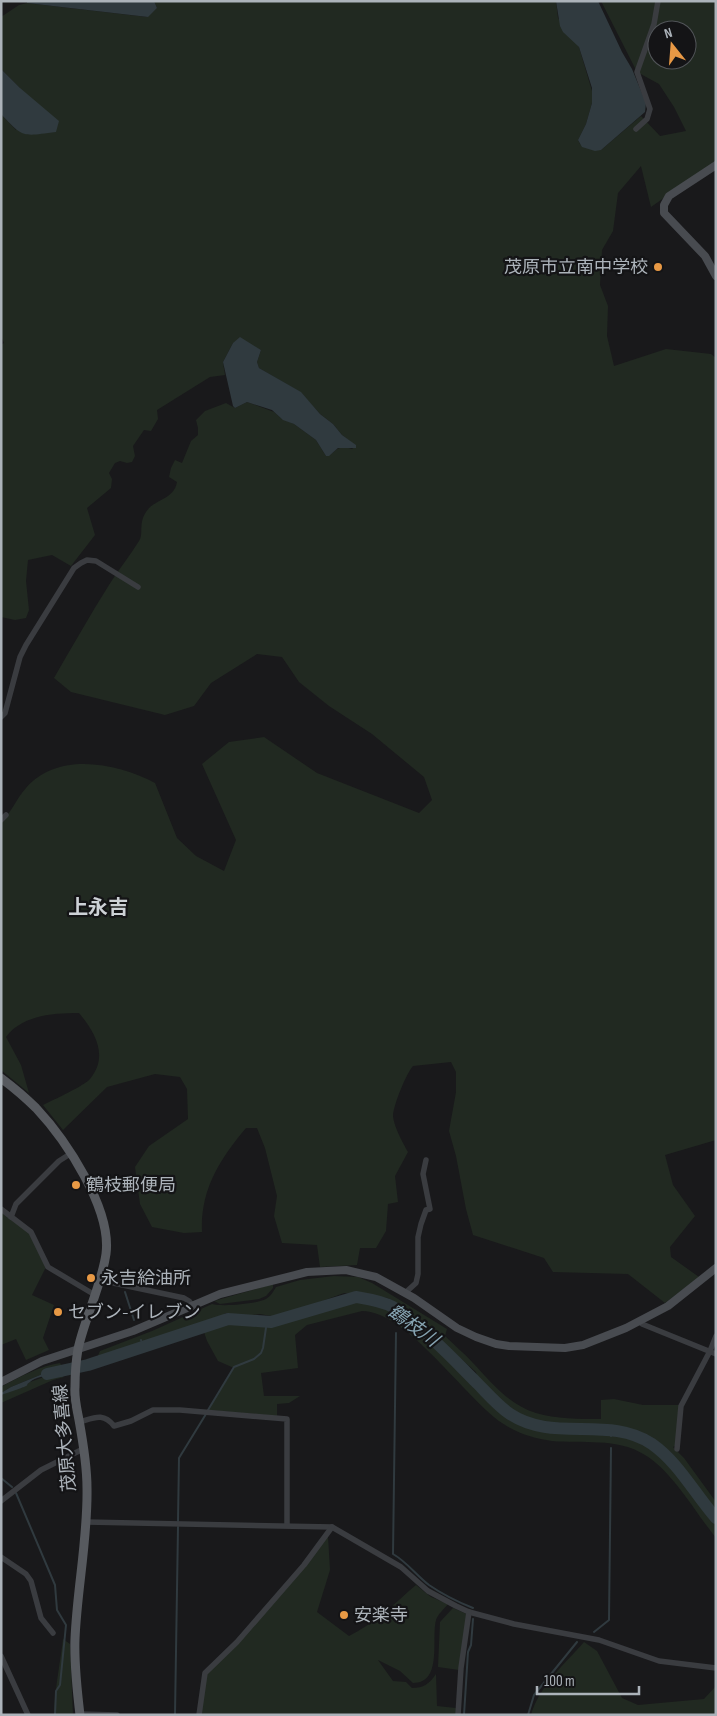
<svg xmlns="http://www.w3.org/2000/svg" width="717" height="1716" font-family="'Sofia Sans Condensed','Noto Sans JP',sans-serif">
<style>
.green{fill:#212921;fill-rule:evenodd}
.water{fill:#303a3f}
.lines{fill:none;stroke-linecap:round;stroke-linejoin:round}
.stream{stroke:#303a3f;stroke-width:2}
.river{stroke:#303a3f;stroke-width:12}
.street{stroke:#3a3c40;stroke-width:5.5}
.secondary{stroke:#484b50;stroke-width:8}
.primary{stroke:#575a5f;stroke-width:9}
.poi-dot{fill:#e89945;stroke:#141416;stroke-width:2}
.labels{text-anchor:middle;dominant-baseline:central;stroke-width:4.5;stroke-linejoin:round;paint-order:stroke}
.poi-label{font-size:18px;fill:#acb3ba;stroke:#141416;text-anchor:start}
.street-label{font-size:18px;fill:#acb3ba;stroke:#141416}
.water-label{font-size:19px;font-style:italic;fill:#86a4b2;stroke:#141416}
.quarter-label{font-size:20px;font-weight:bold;fill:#cdd1d6;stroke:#141416}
</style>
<rect width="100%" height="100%" fill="#19191b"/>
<g class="green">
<path d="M154,1H556L558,18L579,47L592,91V103L586,124L578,140L580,144L601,150L641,116L660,136L686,131L674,107L659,84L637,72L601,1H716V161L651,207L641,166L618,193L613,231L602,250L600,285L608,306L607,336L614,366L666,349L711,354L716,358V1140L665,1155L673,1185L695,1216L670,1247L671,1257L699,1277L665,1303L628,1274L553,1272L544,1258L473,1235L466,1209L456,1156L449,1131L456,1092V1072L451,1062L413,1066C406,1074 394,1104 393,1115C393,1125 403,1143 408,1152L395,1176L398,1202L388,1204L386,1231L376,1248H360L357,1265L320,1267L317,1245L282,1243L274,1216L277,1196L265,1148L257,1128H246C220,1159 200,1190 202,1232L184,1233L152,1227L140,1204L135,1167L149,1146L188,1119L187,1089L180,1077L155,1074L107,1087L63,1130L43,1105C53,1100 84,1086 90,1079C109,1056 95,1032 79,1013C54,1013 22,1015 6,1037L21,1065L29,1093L1,1070V822C12,812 16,799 26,788C58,751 117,763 155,783L177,838L196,856L224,871L236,840L202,764L229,742L264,737L317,773L419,813L432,800L424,777L372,734L329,706L299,682L282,657L257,654L211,683L194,706L165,715L71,692L54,678C72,647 90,615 109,585C118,570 130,556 139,541C144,534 138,524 146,512C154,499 174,500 177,482L169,477L171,468L175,460L182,463L191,441L198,435V428L196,420L205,411L226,403L235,408L247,402L274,412L281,418L294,424L316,440L326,456C337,453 335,444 352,449L356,446L342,435L333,424L320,414L300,392L259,368L257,362L261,350L252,346L233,343L223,362L225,375L210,377L157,410L158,419L151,431L144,430L133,446L135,456L132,462L127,463L120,461L115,463L109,473L112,479L111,488L87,508L95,535L71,566L52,555L28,560L26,581L29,610L26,618L15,620L1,617V345L4,343L1,336V114L16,130L20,88L1,69V17L19,5L27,3L147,17L157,8ZM657,30H687V60H657Z"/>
<polygon points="1,1211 29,1233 46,1267 32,1295 54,1305 43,1338 49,1350 26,1360 16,1339 1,1345"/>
<path d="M334,1276L358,1277L372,1283L447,1329L445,1336C454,1345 464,1353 473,1363C492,1383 508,1404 536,1413C556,1419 579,1419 601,1419V1400L614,1399L643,1405H679L677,1445L673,1447L684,1458L716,1502V1514C694,1487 678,1451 644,1436C630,1430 615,1427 599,1426C585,1426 571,1429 557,1427C533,1425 510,1413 493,1396C485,1388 477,1383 476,1372L412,1316L406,1309L388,1298L344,1293L314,1304L309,1308L277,1317L260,1314L243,1316L225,1313L223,1317L177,1332L176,1334L143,1345L142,1340L140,1341L141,1346L95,1362L100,1351L152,1331L212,1304C222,1307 256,1304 266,1299C271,1296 273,1292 276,1287L300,1280Z"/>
<polygon points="273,1284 273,1288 266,1296 259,1299 220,1304 214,1301"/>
<path d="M356,1299L368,1300L382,1305L396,1311L413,1324L500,1408L523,1421L552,1430L613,1432L629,1435L647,1443L668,1458L716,1519V1538C696,1513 672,1471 645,1455C617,1437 582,1444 552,1441C535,1439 516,1433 502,1423C464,1397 407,1311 362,1311L307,1325L295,1335L298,1368L261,1373L264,1396H300L289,1403L277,1404V1416L208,1410L234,1368L218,1361L207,1341L203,1329L229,1321L272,1323L286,1321L315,1310Z"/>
<path d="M60,1363L62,1366L11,1387L1,1393V1387C19,1377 40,1366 60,1363Z"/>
<polygon points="55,1373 64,1377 53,1380 1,1403 3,1394 17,1388 22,1388 30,1382"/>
<path d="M328,1536L330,1570L317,1612L349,1636C374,1624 395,1603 416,1585L431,1597L448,1604C444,1609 438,1614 436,1620C431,1639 443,1683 413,1683L400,1671L378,1660L393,1681L406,1682L412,1688C424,1688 429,1684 436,1674L437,1706L456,1708V1715H201L207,1672Z"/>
<polygon points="453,1608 467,1614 459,1670 438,1667 440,1622"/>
<path d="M63,1639L70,1644L73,1715H54V1713C55,1688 60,1664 63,1639Z"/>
<path d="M584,1642L597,1651L622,1698L638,1705L704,1699L716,1686V1715H531C539,1686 565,1664 584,1642Z"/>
</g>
<g class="water">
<polygon points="27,1 154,1 157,8 148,17 27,3"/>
<polygon points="556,1 598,1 622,52 632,69 646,103 645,112 601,150 595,151 582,147 578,140 586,124 592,103 592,88 579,47 563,32 560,26"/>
<path d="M1,69L20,88L59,121L56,132C23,136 24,139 1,114Z"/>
<polygon points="240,337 261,350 257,362 259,368 301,392 320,414 333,424 342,435 356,445 356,448 338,448 329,456 326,456 316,440 294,424 283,420 272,410 247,402 235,408 233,406 223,362 233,343"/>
<path d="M62,1366L65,1371L64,1376L61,1377L60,1375C54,1373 35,1377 30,1382C24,1386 31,1384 24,1387C17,1390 9,1392 1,1395V1393L11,1387Z"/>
</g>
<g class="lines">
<g class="stream">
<polyline points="125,1292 134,1320"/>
<path d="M396,1333L393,1554C407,1562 416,1575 429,1585C442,1594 458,1602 473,1608"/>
<polyline points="141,1340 143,1347"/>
<polyline points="208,1410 234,1367 254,1359 261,1353 263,1348 267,1321"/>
<polyline points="611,1436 611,1430"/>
<polyline points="1,1478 12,1487"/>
<polyline points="16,1493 55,1585 57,1610 66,1625 60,1685 56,1691 55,1715"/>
<polyline points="178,1521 179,1458 206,1414"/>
<polyline points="594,1632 609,1620 611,1448"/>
<polyline points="175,1714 178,1527"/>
<polyline points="464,1715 468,1652 471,1645 473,1619"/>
<polyline points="528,1715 534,1695 577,1642"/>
</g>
<path class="river" d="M47,1374L88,1365L228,1319L271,1322L356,1297C368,1299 382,1301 393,1307C399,1310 405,1316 411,1321C435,1339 455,1361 477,1383C487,1393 498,1406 510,1414C553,1443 609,1415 652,1444C679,1463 694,1493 716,1518"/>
<g class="street">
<polyline points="636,129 647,119 650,109 637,72 654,24 658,1"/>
<polyline points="1,717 5,713 20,657 26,645 74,568 81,563 87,560 96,561 138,587"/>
<polyline points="1,820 6,815"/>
<polyline points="1,1209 31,1232 48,1267 95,1295"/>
<polyline points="11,1217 16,1204 59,1161 70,1154"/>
<polyline points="99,1280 184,1298 189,1301 192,1305"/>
<polyline points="405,1293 416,1283 418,1274 418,1237 421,1224 426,1210 430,1209 423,1174 426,1160"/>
<polyline points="640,1321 642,1324 716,1354"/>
<path d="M79,1422C94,1418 103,1412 114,1426L131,1421L153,1410H180L287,1419V1525"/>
<polyline points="677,1449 681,1406 710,1351 716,1336"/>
<polyline points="1,1501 41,1470 83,1449"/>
<polyline points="86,1522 332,1527 401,1567 428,1591 456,1606 469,1612 514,1624 599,1640 659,1661 716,1668"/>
<polyline points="1,1557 26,1574 31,1581 41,1618 53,1633"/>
<polyline points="1,1656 28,1715"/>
<polyline points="80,1714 117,1715"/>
<polyline points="199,1715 205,1673 237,1642 304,1565 332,1527"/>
<polyline points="458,1715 461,1668 469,1612"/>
</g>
<g class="secondary">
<polyline points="716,165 669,196 664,205 664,213 705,256 716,276"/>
<polyline points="1,1382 42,1361 133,1331 220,1294 307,1272 346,1270 376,1277 414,1298 457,1328 476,1337 496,1344 509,1346 565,1348 583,1345 626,1328 668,1306 716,1268"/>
</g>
<path class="primary" d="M1,1078C13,1087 25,1097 36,1108C66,1140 112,1209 106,1254C101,1287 85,1317 78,1349C76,1361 75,1375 75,1387C74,1398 77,1409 79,1420C83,1442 87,1466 87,1488C88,1538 77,1589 75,1639C74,1664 77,1690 80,1715"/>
</g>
<g class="poi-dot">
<circle cx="658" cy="267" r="5"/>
<circle cx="76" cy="1185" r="5"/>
<circle cx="91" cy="1278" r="5"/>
<circle cx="58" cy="1312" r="5"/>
<circle cx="344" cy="1615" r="5"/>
</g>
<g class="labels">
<g class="poi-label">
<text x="648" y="267" text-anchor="end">茂原市立南中学校</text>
<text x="86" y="1185">鶴枝郵便局</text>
<text x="101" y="1278">永吉給油所</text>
<text x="68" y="1312">セブン-イレブン</text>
<text x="354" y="1615">安楽寺</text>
</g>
<g class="street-label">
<text transform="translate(65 1438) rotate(-95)">茂原大多喜線</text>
</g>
<g class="water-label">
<text transform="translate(413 1326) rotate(36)">鶴枝川</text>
</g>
<g class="quarter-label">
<text x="98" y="908">上永吉</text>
</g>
</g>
<rect width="717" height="1716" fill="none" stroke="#acb3ba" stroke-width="5"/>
<g transform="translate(672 45) rotate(343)"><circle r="24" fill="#141416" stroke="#515458"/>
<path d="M0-4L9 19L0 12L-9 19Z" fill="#e89945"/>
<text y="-8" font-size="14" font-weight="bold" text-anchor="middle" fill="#acb3ba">N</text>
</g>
<path d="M537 1686v8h102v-8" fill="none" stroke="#acb3ba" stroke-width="2.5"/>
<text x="544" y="1686" font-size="15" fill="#acb3ba" stroke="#141416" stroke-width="4" paint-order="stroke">100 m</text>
</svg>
